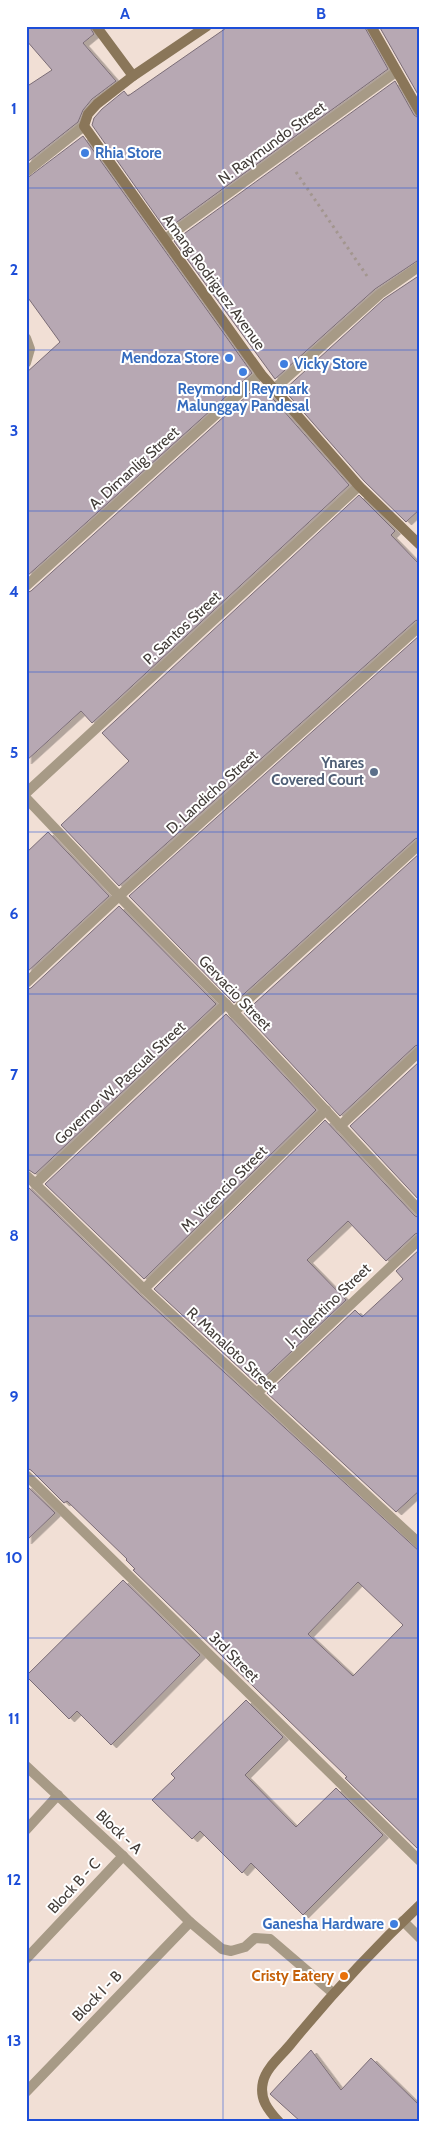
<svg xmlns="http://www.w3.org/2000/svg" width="446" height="2148" font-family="Cabin,sans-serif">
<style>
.building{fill:#b7a8b3;stroke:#7a6c76;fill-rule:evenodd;filter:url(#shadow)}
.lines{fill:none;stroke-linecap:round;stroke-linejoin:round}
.path{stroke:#a3968f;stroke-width:3;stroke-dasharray:2.5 4;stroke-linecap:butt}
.street{stroke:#a79a86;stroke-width:10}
.secondary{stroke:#8a7659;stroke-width:10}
.grid{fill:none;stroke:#1d4ed8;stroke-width:1;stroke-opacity:0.55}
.shop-dot{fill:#3f7fe0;stroke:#fff;stroke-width:2}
.service-dot{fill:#5c6f8a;stroke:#fff;stroke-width:2}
.food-dot{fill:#e8710a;stroke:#fff;stroke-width:2}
.labels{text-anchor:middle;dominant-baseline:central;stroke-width:4;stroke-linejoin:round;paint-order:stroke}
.street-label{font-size:15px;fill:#423c38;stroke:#fff}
.shop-label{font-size:15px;font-weight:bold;fill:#366cbe;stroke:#fff;text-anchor:start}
.service-label{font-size:15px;font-weight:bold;fill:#4e5e75;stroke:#fff;text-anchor:end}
.food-label{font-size:15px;font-weight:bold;fill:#c56008;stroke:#fff;text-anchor:end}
.neatline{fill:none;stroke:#1d4ed8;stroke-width:2}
.grid-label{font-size:16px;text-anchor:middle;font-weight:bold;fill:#1d4ed8}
</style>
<defs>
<filter id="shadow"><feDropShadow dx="5.5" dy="3" stdDeviation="0" flood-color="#0004"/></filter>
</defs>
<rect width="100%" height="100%" fill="#f1dfd5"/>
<g class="building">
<polygon points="26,26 89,26 94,34 83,43 116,81 92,99 83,110 78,122 26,163 26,87 52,70 26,40"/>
<polygon points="229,26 364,26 388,69 166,230 92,125 94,118 102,109 124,91 128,96"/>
<polygon points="379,26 420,26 420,98"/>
<polygon points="395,81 414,115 420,119 420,259 375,289 275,379 174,241"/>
<polygon points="83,136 252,373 26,577 26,373 60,342 26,295 26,179"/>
<polygon points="420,275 420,509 406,522 364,481 284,390 384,299"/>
<polygon points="260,384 349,485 92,723 81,711 26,761 26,593 31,591"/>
<polygon points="359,495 395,531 391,535 420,565 420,619 415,621 119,886 61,825 129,761 102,733"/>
<polygon points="420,635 420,837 415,839 234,1003 129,896"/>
<polygon points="48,832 109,896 26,973 26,853"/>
<polygon points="420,853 420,1044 415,1046 340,1116 244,1013"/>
<polygon points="119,906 216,1004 35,1174 26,1168 26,990 31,988"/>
<polygon points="226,1014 316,1110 144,1279 45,1184"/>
<polygon points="420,1061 420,1201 350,1126"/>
<polygon points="325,1120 415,1216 420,1218 420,1232 415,1234 386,1261 348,1221 307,1260 346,1300 257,1384 154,1289"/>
<path d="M26,1185L139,1294L420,1552V1851L345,1778L347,1777L133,1570L135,1569L126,1560L127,1559L67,1501L64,1503L31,1470L26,1468ZM358,1582L403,1625L353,1676L308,1634Z"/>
<polygon points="420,1249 420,1490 396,1512 267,1393 355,1310 362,1317 403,1279 396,1271"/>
<polygon points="26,1485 55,1513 26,1541"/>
<polygon points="123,1580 200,1655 111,1745 77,1711 69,1719 26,1676"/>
<polygon points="246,1700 283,1737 245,1775 296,1827 336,1788 383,1835 303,1915 251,1863 242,1873 200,1831 192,1839 152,1800 175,1778 171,1774"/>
<polygon points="311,2050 341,2090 371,2058 420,2106 420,2122 301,2122 270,2094"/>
</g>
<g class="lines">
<polyline class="path" points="296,172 367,276"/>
<g class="street">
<polyline points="26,172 84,126"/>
<polyline points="165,239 396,72"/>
<polyline points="26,338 30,349 26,363"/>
<polyline points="274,389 380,294 420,266"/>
<polyline points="26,586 261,374"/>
<polyline points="26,793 359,486"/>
<polyline points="26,798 119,896 226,1004 420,1211"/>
<polyline points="26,983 119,896 420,626"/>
<polyline points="233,1013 420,844"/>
<polyline points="340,1126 420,1051"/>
<polyline points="26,1175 144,1289 420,1544"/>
<polyline points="35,1184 226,1004"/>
<polyline points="144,1289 326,1110"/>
<polyline points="257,1393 420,1239"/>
<polyline points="26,1475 420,1861"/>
<polyline points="26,1766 123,1856 190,1922 222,1949 231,1951 245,1947 255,1938 270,1939 333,1993"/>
<polyline points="26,1830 58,1795"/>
<polyline points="403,1921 420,1938"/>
<polyline points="26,1959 123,1856"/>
<polyline points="26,2092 190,1922"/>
</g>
<g class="secondary">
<polyline points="96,26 133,76"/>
<polyline points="207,26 133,76 97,104 88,114 84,126 261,374 359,486 420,545"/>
<polyline points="371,26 420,112"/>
<path d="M279,2122C268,2110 259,2099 263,2082C266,2068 281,2056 290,2045C330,1996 373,1949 420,1905"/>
</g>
</g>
<path class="grid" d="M223,26V2122M26,188H420M26,350H420M26,511H420M26,672H420M26,832H420M26,994H420M26,1155H420M26,1316H420M26,1476H420M26,1638H420M26,1799H420M26,1960H420"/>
<g class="shop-dot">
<circle cx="85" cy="153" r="5"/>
<circle cx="229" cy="358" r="5"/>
<circle cx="284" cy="364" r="5"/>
<circle cx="243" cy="372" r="5"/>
<circle cx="394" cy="1924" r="5"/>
</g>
<circle class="service-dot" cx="374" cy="772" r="5"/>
<circle class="food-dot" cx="344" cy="1976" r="5"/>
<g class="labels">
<g class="street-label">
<text transform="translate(272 143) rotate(-36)">N. Raymundo Street</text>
<text transform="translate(214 282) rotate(54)">Amang Rodriguez Avenue</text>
<text transform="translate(134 468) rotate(-42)">A. Dimanlig Street</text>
<text transform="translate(182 628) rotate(-43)">P. Santos Street</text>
<text transform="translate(212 792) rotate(-42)">D. Landicho Street</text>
<text transform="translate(235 993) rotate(46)">Gervacio Street</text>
<text transform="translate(120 1083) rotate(-43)">Governor W. Pascual Street</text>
<text transform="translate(224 1189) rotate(-45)">M. Vicencio Street</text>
<text transform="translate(328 1305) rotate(-44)">J. Tolentino Street</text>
<text transform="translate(232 1350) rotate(43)">R. Manaloto Street</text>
<text transform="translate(234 1657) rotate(45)">3rd Street</text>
<text transform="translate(119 1832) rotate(43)">Block - A</text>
<text transform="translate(74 1886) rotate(-47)">Block B - C</text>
<text transform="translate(97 1996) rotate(-46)">Block I - B</text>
</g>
<g class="shop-label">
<text x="95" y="153">Rhia Store</text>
<text x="219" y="358" text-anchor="end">Mendoza Store</text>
<text x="294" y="364">Vicky Store</text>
<text x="243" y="389" text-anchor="middle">Reymond | Reymark<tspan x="243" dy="17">Malunggay Pandesal</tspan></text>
<text x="384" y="1924" text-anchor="end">Ganesha Hardware</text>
</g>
<g class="service-label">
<text x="364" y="763">Ynares<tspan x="364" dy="17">Covered Court</tspan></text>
</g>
<g class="food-label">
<text x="334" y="1976">Cristy Eatery</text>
</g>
</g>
<rect width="446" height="2148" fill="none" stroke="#ffffff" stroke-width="55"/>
<rect x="28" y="28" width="390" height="2092" class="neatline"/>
<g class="grid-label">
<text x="125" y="19">A</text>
<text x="321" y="19">B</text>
<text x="14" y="114">1</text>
<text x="14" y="275">2</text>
<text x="14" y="436">3</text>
<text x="14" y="597">4</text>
<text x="14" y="758">5</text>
<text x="14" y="919">6</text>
<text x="14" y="1080">7</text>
<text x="14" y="1241">8</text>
<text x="14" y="1402">9</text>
<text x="14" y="1563">10</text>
<text x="14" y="1724">11</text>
<text x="14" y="1885">12</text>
<text x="14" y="2046">13</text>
</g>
</svg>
